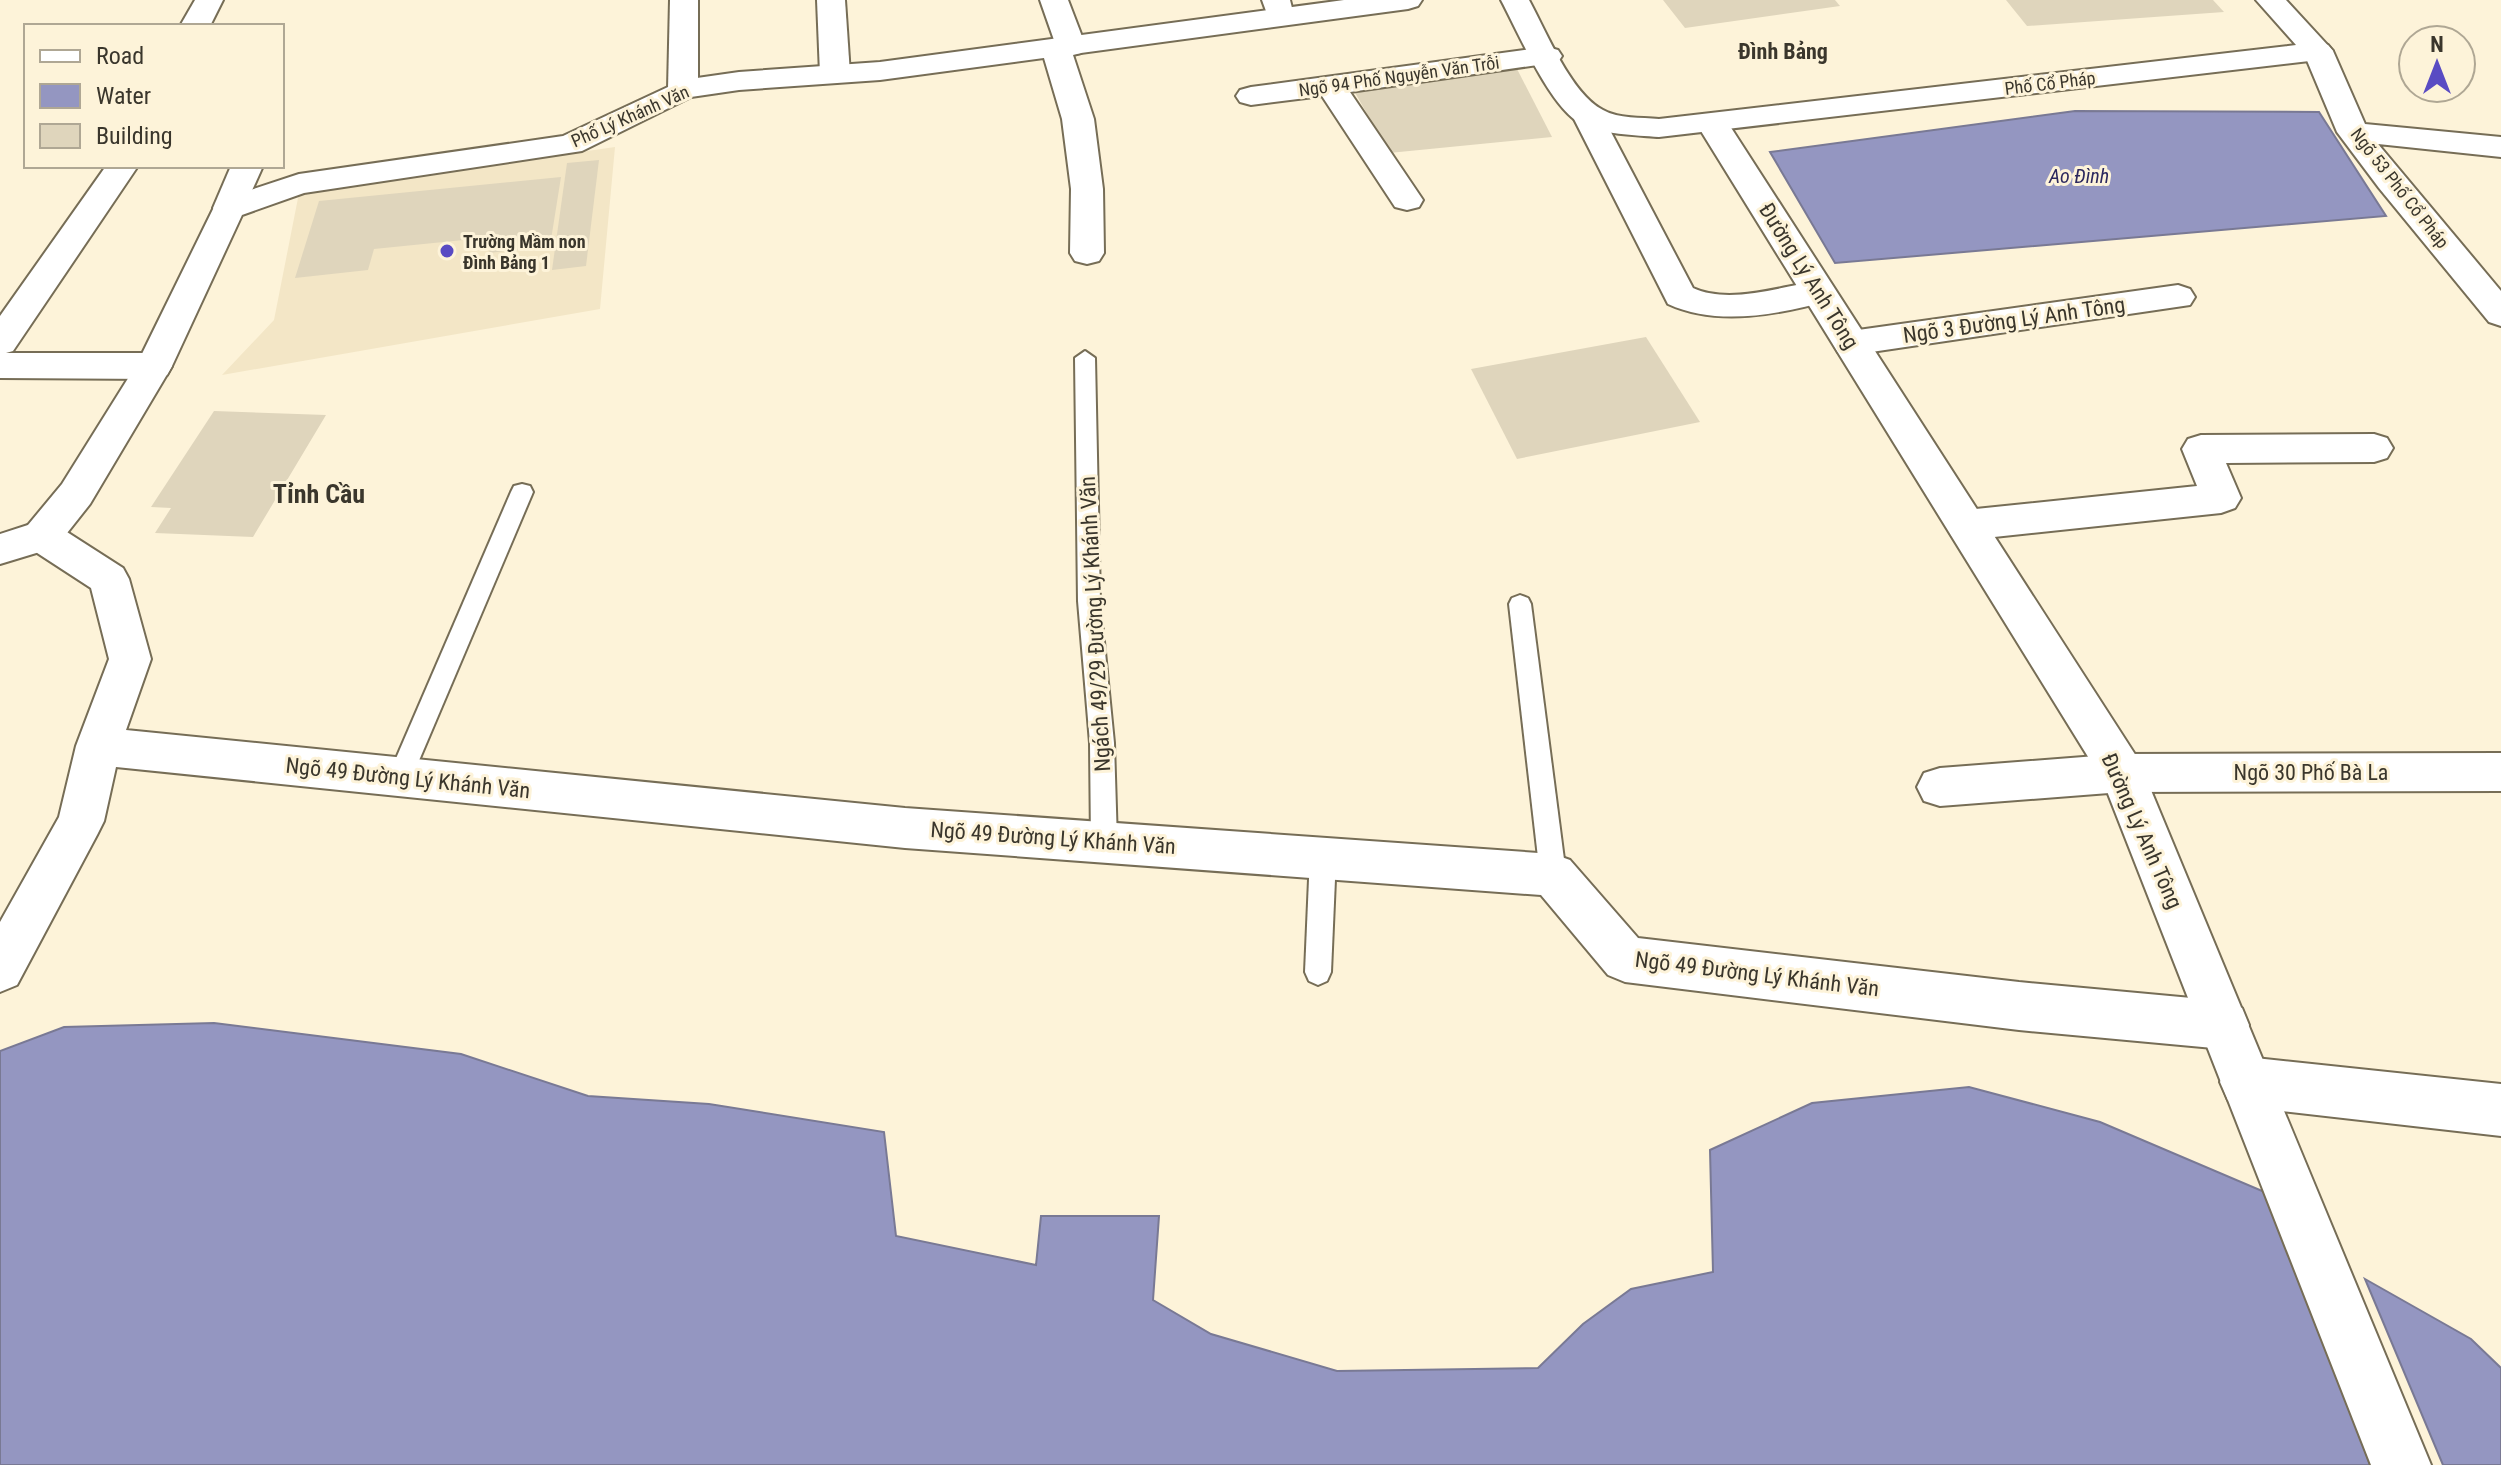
<svg xmlns="http://www.w3.org/2000/svg" width="2501" height="1465" font-family="'Roboto Condensed',sans-serif">
<style>
.built{fill:#f3e6c6}
.water{fill:#9496c1;stroke:#797994;stroke-width:2}
.building{fill:#dfd5bc}
.lines{fill:none;stroke-linecap:round;stroke-linejoin:round}
.service-casing{stroke:#766d56;stroke-width:4}
.minor-casing{stroke:#766d56;stroke-width:4}
.tertiary-casing{stroke:#766d56;stroke-width:4}
.secondary-casing{stroke:#766d56;stroke-width:4}
.service{fill:#fff;fill-rule:evenodd}
.minor{fill:#fff;fill-rule:evenodd}
.tertiary{fill:#fff;fill-rule:evenodd}
.secondary{fill:#fff;fill-rule:evenodd}
.poi-dot{fill:#594bc3;stroke:#fdf3d9;stroke-width:3}
.labels{text-anchor:middle;dominant-baseline:central;stroke-width:6;stroke-linejoin:round;paint-order:stroke}
.far-street-label{font-size:18px;fill:#3a362c;stroke:#fdf3d9}
.far-poi-label{font-size:18px;font-weight:bold;fill:#3a362c;stroke:#fdf3d9;text-anchor:start}
.far-water-label{font-size:20px;font-style:italic;fill:#2c285e;stroke:#fdf3d9}
.far-quarter-label{font-size:22px;font-weight:bold;fill:#3a362c;stroke:#fdf3d9}
.street-label{font-size:22px;fill:#3a362c;stroke:#fdf3d9}
.quarter-label{font-size:26px;font-weight:bold;fill:#3a362c;stroke:#fdf3d9}
</style>
<rect width="100%" height="100%" fill="#fdf3d9"/>
<polygon class="built" points="615,147 600,309 222,375 274,320 299,193"/>
<g class="water">
<polygon points="2075,111 2319,112 2386,216 1835,263 1770,152"/>
<polygon points="214,1023 461,1054 588,1096 709,1104 884,1132 896,1236 1036,1265 1041,1216 1159,1216 1153,1300 1211,1334 1337,1371 1538,1368 1583,1324 1631,1289 1713,1272 1710,1150 1812,1103 1969,1087 2100,1122 2274,1196 2370,1465 0,1465 0,1051 64,1027"/>
<polygon points="2365,1279 2471,1339 2501,1368 2501,1465 2443,1465"/>
</g>
<g class="building">
<polygon points="1663,0 1835,0 1840,6 1685,28"/>
<polygon points="2006,0 2213,0 2224,12 2027,26"/>
<polygon points="1516,67 1552,137 1389,153 1353,89"/>
<polygon points="599,160 586,266 552,270 567,163"/>
<polygon points="561,177 550,246 489,253 493,237 374,249 368,270 295,278 319,201"/>
<polygon points="1646,337 1700,422 1517,459 1471,369"/>
<polygon points="214,411 326,415 253,537 155,533 171,508 151,507"/>
</g>
<g class="lines">
<defs>
<g id="service">
<polygon points="1085,351 1095,358 1100,601 1114,743 1117,842 1113,850 1104,853 1095,850 1091,842 1090,743 1078,601 1075,358"/>
<polygon points="522,484 530,486 533,492 412,777 409,784 400,787 391,784 388,777 511,492 514,486"/>
<polygon points="1520,595 1528,598 1531,604 1566,875 1562,883 1553,886 1544,883 1540,875 1509,604 1512,598"/>
<polygon points="1323,845 1332,848 1336,856 1331,972 1327,981 1318,985 1309,981 1305,972 1310,856 1314,848"/>
</g>
<g id="minor">
<polygon points="195,0 223,0 210,26 180,26"/>
<polygon points="670,0 698,0 698,89 694,95 683,98 672,95 668,89"/>
<polygon points="817,0 845,0 850,74 846,80 835,83 824,80 820,74"/>
<polygon points="1040,0 1068,0 1086,47 1081,53 1073,55 1094,119 1103,189 1104,253 1099,261 1087,264 1075,261 1070,253 1071,189 1062,119 1041,48 1046,42 1054,40"/>
<polygon points="1262,0 1290,0 1294,16 1290,22 1280,25 1270,22"/>
<polygon points="2318,42 2328,45 2333,51 2365,124 2501,137 2501,157 2378,144 2501,291 2501,326 2489,322 2379,188 2337,132 2303,51 2308,45"/>
<polygon points="1547,47 1558,50 1562,56 1558,62 1350,92 1423,200 1419,207 1407,210 1395,207 1322,96 1251,105 1240,102 1236,96 1240,90 1251,87"/>
<path d="M1587,106L1598,108L1602,115L1693,288C1730,305 1782,286 1819,281L1831,284L1836,292L1831,300C1780,314 1718,327 1668,304L1572,115L1576,108Z"/>
<polygon points="106,166 138,166 13,351 6,353 154,353 167,357 172,366 167,375 154,379 0,378 0,316"/>
<polygon points="231,166 263,166 241,215 229,218 217,215 213,208"/>
<polygon points="2178,285 2190,289 2195,297 2190,305 1851,355 1838,352 1833,343 1838,334 1851,331"/>
<polygon points="2374,434 2387,438 2393,448 2387,458 2374,462 2226,463 2241,498 2235,508 2221,513 1966,540 1952,536 1946,525 1952,514 1966,510 2197,486 2182,449 2188,439 2201,435"/>
<polygon points="42,521 56,525 123,568 129,579 151,659 126,730 905,808 1553,854 1570,860 1638,938 2019,982 2224,1001 2242,1008 2249,1025 2242,1042 2224,1049 2019,1030 1625,982 1608,975 1541,895 905,848 116,767 104,821 97,835 17,985 0,992 0,922 59,817 76,746 109,659 91,588 28,547 22,536 28,525"/>
<polygon points="2501,753 2501,791 2122,792 1940,806 1924,801 1917,787 1924,773 1940,768 2122,754"/>
<polygon points="2246,1057 2501,1084 2501,1136 2246,1107 2228,1100 2220,1082 2228,1064"/>
</g>
<polygon id="tertiary" points="1712,114 1723,116 1728,123 2138,759 2431,1465 2371,1465 2103,781 1696,123 1701,116"/>
<g id="secondary">
<polygon points="1344,0 1422,0 1418,6 1408,9 880,80 739,90 691,97 582,151 304,193 242,215 172,366 90,504 56,547 0,564 0,534 28,525 62,484 137,364 217,201 299,174 563,136 683,80 739,72 880,62"/>
<path d="M1501,0H1529C1546,31 1571,94 1603,110C1619,119 1641,117 1659,119L2296,45L2256,0H2286L2333,51L2328,57L2318,60L1659,137C1634,135 1603,135 1580,123C1550,107 1518,32 1501,0Z"/>
</g>
</defs>
<use href="#service" class="service-casing"/>
<use href="#minor" class="minor-casing"/>
<use href="#tertiary" class="tertiary-casing"/>
<use href="#secondary" class="secondary-casing"/>
<use href="#service" class="service"/>
<use href="#minor" class="minor"/>
<use href="#tertiary" class="tertiary"/>
<use href="#secondary" class="secondary"/>
</g>
<circle class="poi-dot" cx="447" cy="251" r="8"/>
<g class="labels">
<g class="far-street-label">
<text transform="translate(1399 76) rotate(-8)">Ngõ 94 Phố Nguyễn Văn Trỗi</text>
<text transform="translate(2050 83) rotate(-7)">Phố Cổ Pháp</text>
<text transform="translate(630 116) rotate(-24)">Phố Lý Khánh Văn</text>
<text transform="translate(2400 188) rotate(52)">Ngõ 53 Phố Cổ Pháp</text>
</g>
<g class="far-poi-label">
<text x="463" y="241">Trường Mầm non<tspan x="463" dy="21">Đình Bảng 1</tspan></text>
</g>
<g class="far-water-label">
<text x="2079" y="176">Ao Đình</text>
</g>
<g class="far-quarter-label">
<text x="1783" y="51">Đình Bảng</text>
</g>
<g class="street-label">
<text transform="translate(1809 276) rotate(58)">Đường Lý Anh Tông</text>
<text transform="translate(2014 320) rotate(-8)">Ngõ 3 Đường Lý Anh Tông</text>
<text transform="translate(1095 624) rotate(-93)">Ngách 49/29 Đường Lý Khánh Văn</text>
<text x="2311" y="772">Ngõ 30 Phố Bà La</text>
<text transform="translate(408 778) rotate(6)">Ngõ 49 Đường Lý Khánh Văn</text>
<text transform="translate(2142 831) rotate(66)">Đường Lý Anh Tông</text>
<text transform="translate(1053 838) rotate(4)">Ngõ 49 Đường Lý Khánh Văn</text>
<text transform="translate(1757 974) rotate(7)">Ngõ 49 Đường Lý Khánh Văn</text>
</g>
<g class="quarter-label">
<text x="319" y="494">Tỉnh Cầu</text>
</g>
</g>
<rect x="24" y="24" width="260" height="144" fill="#fdf3d9" stroke="#afa794" stroke-width="2"/>
<rect x="40" y="50" width="40" height="12" fill="#ffffff" stroke="#afa794" stroke-width="2"/>
<text x="96" y="64" font-size="24" fill="#3a362c">Road</text>
<rect x="40" y="84" width="40" height="24" fill="#9496c1" stroke="#afa794" stroke-width="2"/>
<text x="96" y="104" font-size="24" fill="#3a362c">Water</text>
<rect x="40" y="124" width="40" height="24" fill="#dfd5bc" stroke="#afa794" stroke-width="2"/>
<text x="96" y="144" font-size="24" fill="#3a362c">Building</text>
<g transform="translate(2437 64)"><circle r="38" fill="#fdf3d9" stroke="#afa794" stroke-width="2"/>
<path d="M0-6L14 30L0 20L-14 30Z" fill="#594bc3"/>
<text y="-12" font-size="22" font-weight="bold" text-anchor="middle" fill="#3a362c">N</text>
</g>
</svg>
